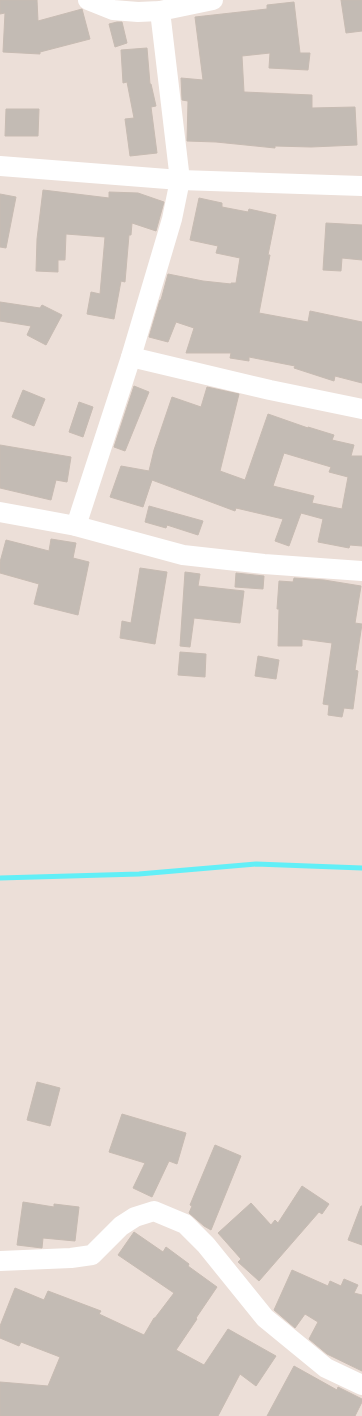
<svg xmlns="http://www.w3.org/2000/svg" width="362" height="1416" font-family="Montserrat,sans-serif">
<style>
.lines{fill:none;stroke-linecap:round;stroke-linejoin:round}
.stream{stroke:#62eff7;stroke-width:5}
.building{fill:#c3bbb4;stroke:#c7bbb2;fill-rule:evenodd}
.street{stroke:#fff;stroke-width:20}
</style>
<rect width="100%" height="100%" fill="#ecdfd8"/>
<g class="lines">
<polyline class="stream" points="0,878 139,874 256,864 362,868"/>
</g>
<g class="building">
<polygon points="0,0 37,0 38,21 82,9 90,39 40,52 40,54 3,52 5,13 0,14"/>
<polygon points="341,0 362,0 362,31 346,33"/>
<polygon points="294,2 300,53 310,53 308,70 269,68 270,53 242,56 244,92 312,95 312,108 355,107 357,145 311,147 275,146 275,148 216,142 187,141 188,101 182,100 181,78 203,80 195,17 267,9 267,5"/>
<polygon points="117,22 122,22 127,43 115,47 109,24"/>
<polygon points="147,48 150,84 151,84 156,106 151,107 157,153 130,156 125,119 134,118 127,82 123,83 121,50"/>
<polygon points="6,109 39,109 38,136 5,136"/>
<polygon points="43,190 109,198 109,192 138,193 164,202 156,231 132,223 131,235 129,235 125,282 121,281 114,319 87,314 91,292 100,294 105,237 66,234 65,260 58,260 58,272 36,271 37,239"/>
<polygon points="0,194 16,197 6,248 0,247"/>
<polygon points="199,198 222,203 222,207 248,212 249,209 276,215 268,255 270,255 259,313 308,322 310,311 362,322 362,383 335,376 334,381 294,368 295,366 249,357 249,361 230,358 231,353 186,353 194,328 176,322 168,342 149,337 160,300 161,300 168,274 203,281 231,284 231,283 236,283 240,258 216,253 218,246 190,240"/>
<polygon points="326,223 362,225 362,260 342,258 341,271 323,270"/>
<polygon points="0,302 40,308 42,305 62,315 46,345 27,335 31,326 0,321"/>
<polygon points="134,386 149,392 125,451 114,447"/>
<path d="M207,387L239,394L220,471L245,480L268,414L308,428V427L334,435L332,440L354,445L351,456H362V546L350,545L349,548L318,542L323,519L301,513L289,546L275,541L283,519L236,508L235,511L152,480L143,507L110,497L121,466L149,471L154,450L172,397L201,407ZM284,453L331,467L329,472L348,477L342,509L312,503L314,496L273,486Z"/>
<polygon points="23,390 45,399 34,426 12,417"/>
<polygon points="79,402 93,407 83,437 69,432"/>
<polygon points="0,445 71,457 67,482 56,480 51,500 0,488"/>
<polygon points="149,506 203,521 198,535 167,525 166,528 145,522"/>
<polygon points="51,539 76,543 73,558 89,562 78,615 34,604 39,584 0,573 0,562 6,540 49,551"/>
<polygon points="140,568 167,572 155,644 120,638 122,621 131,623"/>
<polygon points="185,572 200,574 198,586 244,591 240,623 194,618 190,647 180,646"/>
<polygon points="236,573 264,576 263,589 235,587"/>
<polygon points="294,578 324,580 361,586 355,623 362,624 355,670 358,671 353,709 344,708 342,717 328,715 329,705 323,704 332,643 302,639 302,646 278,646 279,609 277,609 279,581 293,582"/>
<polygon points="180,652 206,654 205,677 178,675"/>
<polygon points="258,656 279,660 276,679 255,676"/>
<polygon points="37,1082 60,1088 50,1126 27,1120"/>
<polygon points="122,1114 186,1133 177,1164 169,1161 152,1197 133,1188 145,1163 109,1152"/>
<polygon points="215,1145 241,1156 211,1230 204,1226 189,1213 192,1206 190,1205"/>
<polygon points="302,1186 329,1204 322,1214 319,1212 259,1281 238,1262 241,1259 218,1233 251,1203 271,1225 275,1220 278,1223"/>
<polygon points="23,1202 54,1207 54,1204 79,1207 75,1241 43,1238 42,1248 17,1245"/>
<polygon points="361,1206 362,1206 362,1245 348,1240"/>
<polygon points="134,1232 163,1252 166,1247 189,1264 188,1266 217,1287 196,1318 197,1319 176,1350 204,1365 228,1329 276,1356 256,1386 240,1374 218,1416 0,1416 0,1382 48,1386 60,1357 21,1342 19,1346 0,1338 0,1326 15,1288 44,1300 48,1291 101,1311 99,1314 144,1335 154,1318 155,1318 174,1293 118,1255"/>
<polygon points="292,1270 328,1286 330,1281 341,1286 344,1279 358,1285 354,1293 362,1295 362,1371 327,1354 309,1339 318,1322 305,1314 295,1328 274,1310"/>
<polygon points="294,1366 337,1390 338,1387 362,1399 362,1402 355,1416 267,1416"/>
</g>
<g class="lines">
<g class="street">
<polyline points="88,0 113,10 138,12 160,11 213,0"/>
<polyline points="0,166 180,180 362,186"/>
<polyline points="131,357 270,390 362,409"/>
<polyline points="0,512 76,526 183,555 264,564 362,571"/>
<polyline points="76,526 131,357 172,219 180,180 160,11"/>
<polyline points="0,1261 71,1258 92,1255 121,1226 135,1217 154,1211 185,1224 206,1245 265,1318 326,1368 362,1385"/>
</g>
</g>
</svg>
